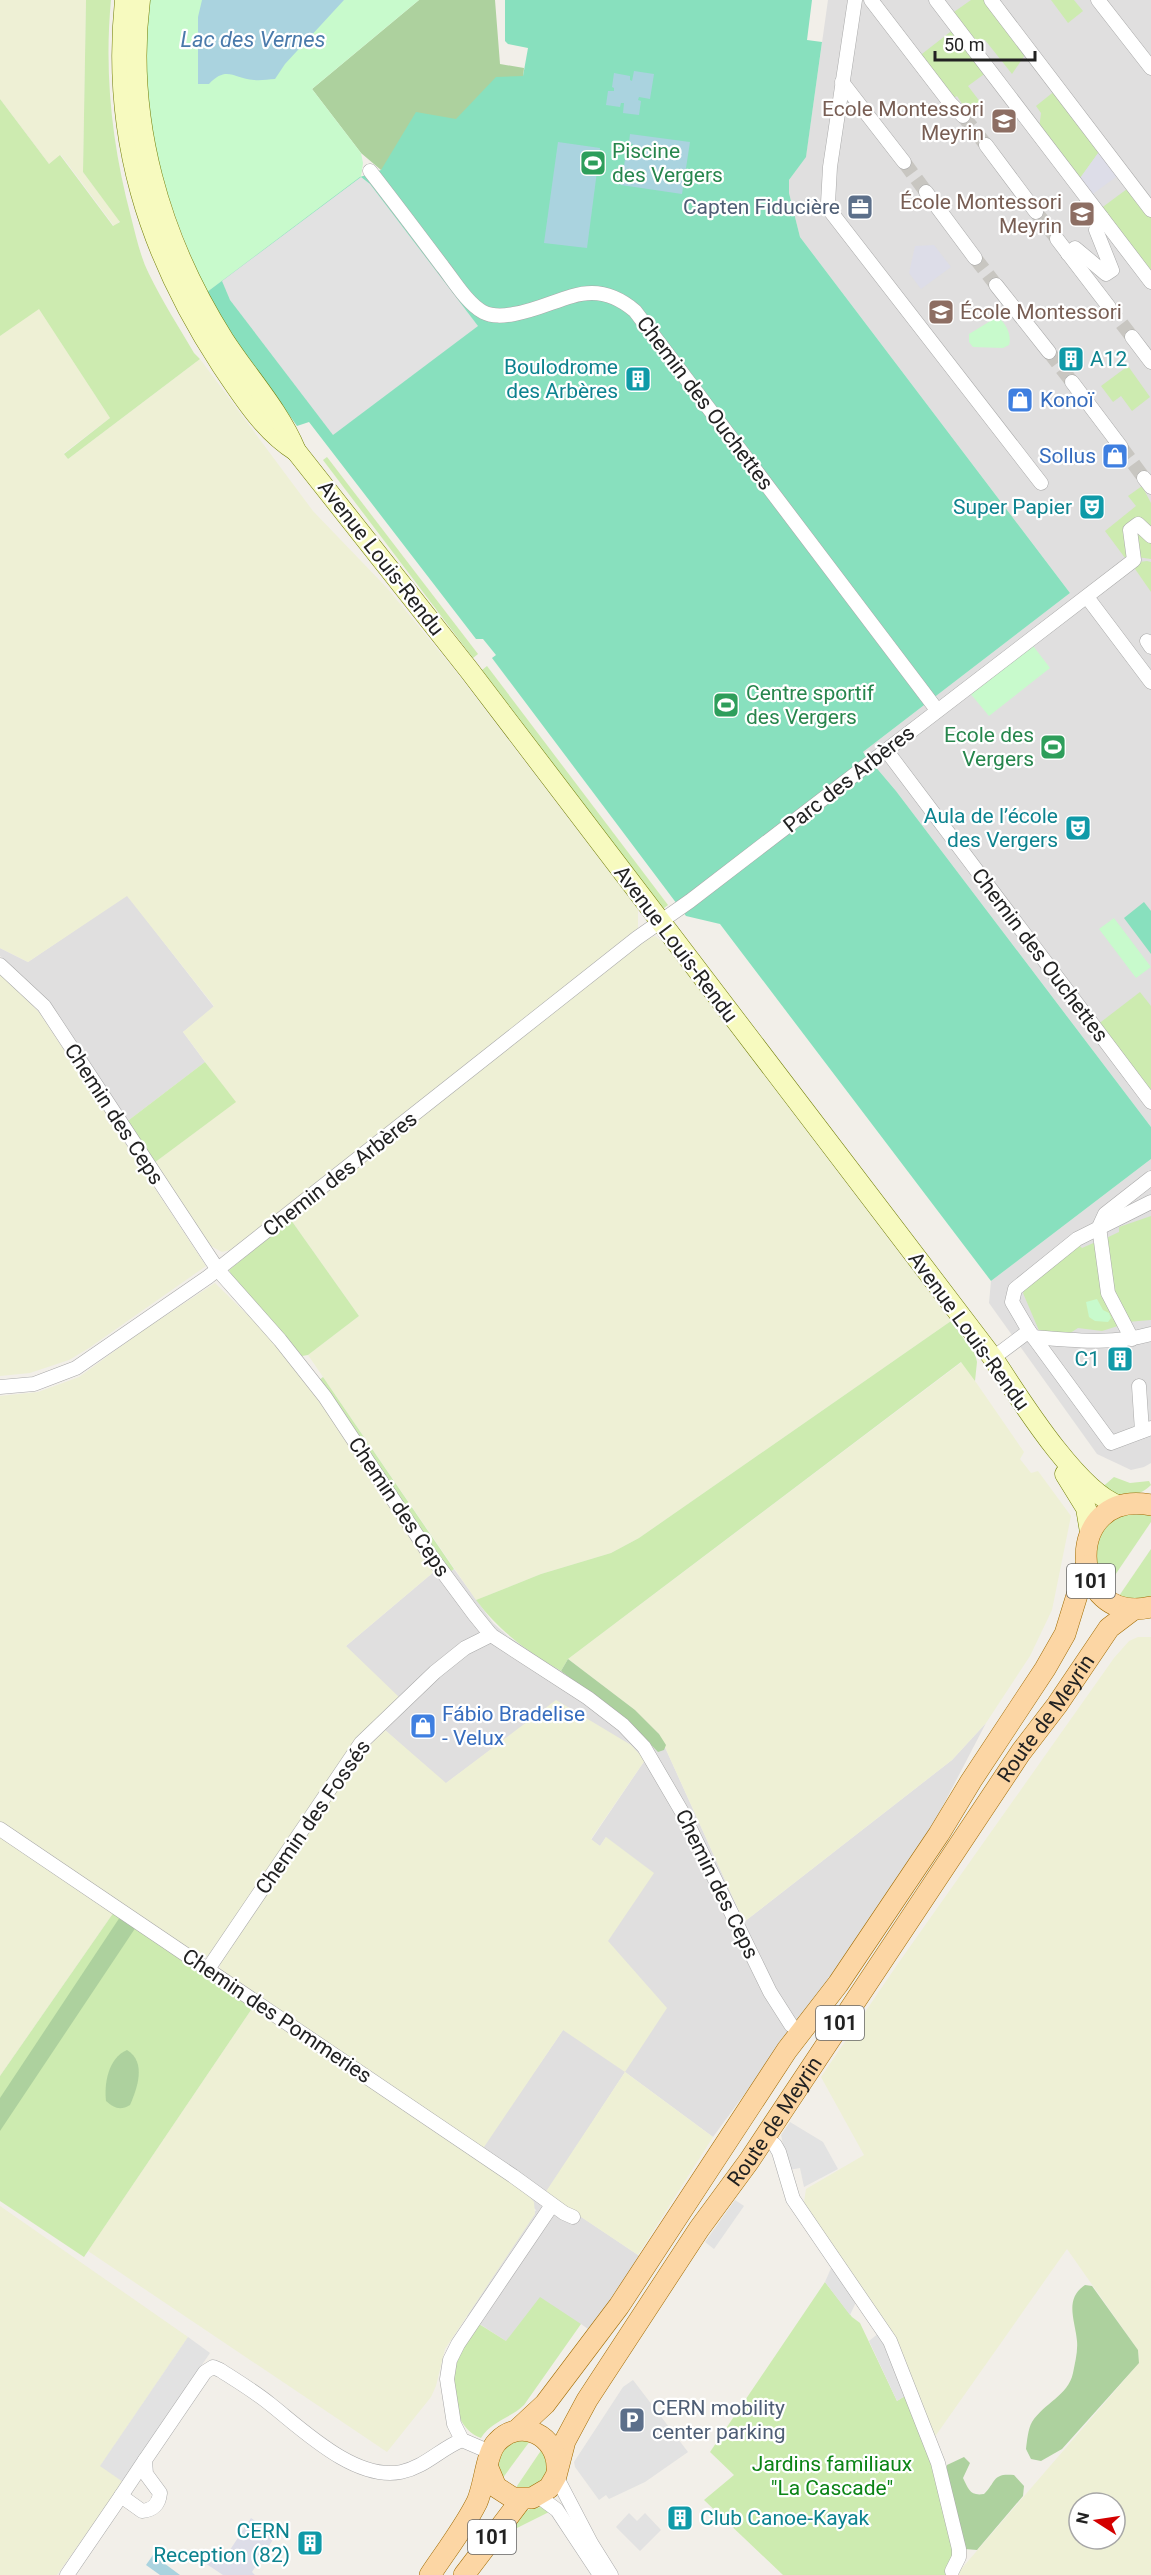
<svg xmlns="http://www.w3.org/2000/svg" width="1151" height="2575" font-family="Roboto,sans-serif">
<style>
.residential{fill:#e0dfdf}
.farmland{fill:#eef0d5;fill-rule:evenodd}
.grass{fill:#cdebb0}
.forest{fill:#add19e}
.park{fill:#c8facc}
.pitch{fill:#88e0be}
.parking{fill:#e2e2e2}
.plaza{fill:#dddde8}
.water{fill:#aad3df}
.lines{fill:none;stroke-linecap:round;stroke-linejoin:round}
.street-tunnel{stroke:#c8c6c1;stroke-width:14;stroke-dasharray:14 7;stroke-linecap:butt}
.street-casing{stroke:#a9a9a9;stroke-width:15}
.secondary-casing{stroke:#707d05;stroke-width:21}
.primary-casing{stroke:#a06b00;stroke-width:22}
.street{stroke:#fff;stroke-width:14}
.secondary{stroke:#f7fabf;stroke-width:20}
.primary{stroke:#fcd6a4;stroke-width:21}
.labels{text-anchor:middle;dominant-baseline:central;stroke-width:4.5;stroke-linejoin:round;paint-order:stroke}
.shield{fill:#fff;stroke:#646464;stroke-width:1.5}
.shield-label{font-size:20px;font-weight:bold;fill:#222}
.education-label{font-size:21px;fill:#785e54;stroke:#fff;text-anchor:end}
.leisure-label{font-size:21px;fill:#27864d;stroke:#fff;text-anchor:start}
.service-label{font-size:21px;fill:#4e5e75;stroke:#fff;text-anchor:end}
.culture-label{font-size:21px;fill:#0d838f;stroke:#fff;text-anchor:end}
.shop-label{font-size:21px;fill:#366cbe;stroke:#fff;text-anchor:start}
.street-label{font-size:21px;fill:#222;stroke:#fff}
.park-label{font-size:21px;fill:#0c8416;stroke:#fff}
.water-label{font-size:22px;font-style:italic;fill:#4a7aab;stroke:#fff}
</style>
<rect width="100%" height="100%" fill="#f2efe9"/>
<g class="residential">
<polygon points="828,0 1151,0 1151,1127 896,791 863,752 1070,593 800,237 789,193 789,180 806,156"/>
<polygon points="127,895 214,1007 183,1032 205,1062 125,1123 50,1009 21,975 0,956 0,948 28,962"/>
<polygon points="1151,1159 1151,1463 1144,1467 1131,1470 1097,1454 989,1303 991,1281"/>
<polygon points="454,1569 493,1623 509,1637 659,1734 744,1922 952,1760 986,1723 936,1819 901,1874 832,1975 713,2137 625,2072 546,2193 641,2257 618,2290 588,2329 581,2324 506,2341 467,2316 536,2210 476,2157 563,2030 608,1941 606,1837 600,1846 591,1840 645,1760 556,1701 445,1784 385,1730 371,1727 346,1646 436,1570 450,1572"/>
</g>
<g class="farmland">
<polygon points="0,0 86,0 83,172 120,221 114,226 61,155 49,164 0,99"/>
<polygon points="39,308 110,418 64,453 68,459 200,359 313,511 387,588 453,668 638,909 638,928 433,1093 230,1250 222,1252 211,1246 154,1163 235,1102 183,1032 214,1006 127,896 28,962 0,948 0,336"/>
<polygon points="655,936 663,942 951,1321 639,1538 611,1553 541,1574 476,1600 308,1355 359,1316 291,1220 644,940"/>
<polygon points="0,973 39,1012 206,1266 89,1348 69,1360 30,1373 0,1376"/>
<polygon points="215,1283 265,1332 301,1374 436,1570 346,1646 400,1698 209,1955 204,1958 198,1956 0,1823 0,1396 38,1392 79,1377 142,1331"/>
<polygon points="962,1362 1024,1452 1020,1459 1031,1473 1038,1471 1071,1516 1052,1610 1030,1656 986,1723 952,1760 744,1922 659,1734 635,1710 568,1659"/>
<path d="M1138,1637H1151V2575H956L1139,2363L1138,2350L1067,2249L934,2438L895,2341L885,2321L848,2272L804,2202L806,2189L864,2155L821,2077L897,1965L1114,1658L1129,1641ZM1079,2503H1115V2539H1079Z"/>
<polygon points="556,1700 631,1745 645,1760 591,1839 600,1846 606,1837 654,1873 608,1941 667,2008 625,2072 713,2137 638,2255 545,2193 625,2072 563,2030 482,2150 220,1970 220,1963 362,1753 385,1730 446,1783"/>
<polygon points="0,1836 114,1912 0,2076"/>
<polygon points="253,2007 522,2188 534,2202 535,2214 445,2349 436,2386 431,2397 387,2452 88,2251"/>
<polygon points="0,2206 188,2337 101,2465 123,2482 57,2575 0,2575"/>
</g>
<g class="grass">
<path d="M86,0H111C104,74 112,145 131,217C136,236 140,256 149,274C162,301 179,327 194,353L200,359L68,459L64,454L110,418L39,309L0,336V99L49,164L60,155L113,226L120,222L83,172Z"/>
<polygon points="971,0 988,0 1027,52 1012,74 985,40 972,40 951,14"/>
<polygon points="1051,0 1074,0 1083,11 1068,23"/>
<polygon points="954,29 987,72 968,86 981,103 968,113 957,96 951,100 918,57"/>
<polygon points="1056,90 1101,149 1078,181 1039,129 1041,113 1036,106"/>
<polygon points="1127,189 1151,215 1151,274 1100,209"/>
<polygon points="1128,366 1150,397 1132,411 1121,396 1113,402 1101,386"/>
<polygon points="327,457 478,654 473,658 323,460"/>
<polygon points="1142,486 1151,503 1151,531 1138,520 1128,562 1105,531 1136,506 1128,496"/>
<polygon points="1138,528 1151,540 1151,559 1137,557 1133,532"/>
<polygon points="1147,561 1151,562 1151,592 1133,566 1139,562"/>
<polygon points="487,666 668,905 663,909 482,670"/>
<polygon points="1140,992 1151,1006 1151,1096 1097,1025"/>
<polygon points="205,1062 236,1102 154,1163 125,1123"/>
<polygon points="1151,1216 1151,1320 1127,1322 1110,1294 1104,1239 1119,1232 1119,1227"/>
<polygon points="291,1220 359,1316 308,1355 302,1356 234,1280 229,1270"/>
<polygon points="1098,1241 1121,1325 1102,1331 1078,1328 1067,1335 1040,1333 1023,1293 1025,1288 1078,1244 1082,1248"/>
<path d="M951,1321L975,1354L977,1362L975,1381L961,1362L568,1659L561,1671C526,1650 501,1633 476,1600L541,1574L611,1553L639,1538Z"/>
<polygon points="323,1377 454,1569 450,1572 318,1381"/>
<path d="M1114,1477L1130,1483L1149,1481L1151,1485C1134,1501 1120,1496 1100,1489Z"/>
<polygon points="1151,1514 1151,1522 1107,1587 1097,1572 1096,1542 1106,1525 1122,1515"/>
<polygon points="1151,1549 1151,1598 1130,1599 1119,1596"/>
<polygon points="114,1912 253,2007 84,2257 0,2201 0,2076"/>
<polygon points="825,2282 852,2317 860,2323 897,2401 908,2394 929,2449 956,2554 956,2575 783,2575 704,2500 734,2475 710,2452"/>
<path d="M540,2297L581,2324L524,2405C511,2418 491,2421 481,2438C453,2428 448,2386 457,2361C462,2347 471,2336 479,2324L506,2341Z"/>
<path d="M516,2440L530,2441L502,2479C496,2459 498,2453 516,2440Z"/>
<path d="M542,2449C551,2461 548,2480 534,2487C529,2489 521,2488 515,2489Z"/>
<path d="M541,2507L549,2512L505,2534C514,2519 523,2508 541,2507Z"/>
</g>
<g class="forest">
<polygon points="419,0 495,0 500,64 524,68 523,78 381,170 361,153 312,89"/>
<polygon points="568,1659 635,1710 659,1734 666,1745 664,1750 658,1752 628,1721 561,1671"/>
<polygon points="120,1917 136,1927 0,2131 0,2098"/>
<path d="M127,2050C147,2062 137,2089 130,2105C120,2111 114,2108 106,2101C104,2084 108,2058 127,2050Z"/>
<path d="M1085,2285L1092,2286L1138,2350L1139,2363L1062,2449L1041,2461L1031,2459L1026,2449C1027,2441 1028,2429 1032,2422C1044,2403 1068,2396 1073,2373C1075,2363 1078,2351 1077,2341C1075,2320 1064,2299 1085,2285Z"/>
<path d="M964,2457L970,2463L963,2478C969,2490 970,2496 984,2494C997,2481 992,2473 1014,2475L1024,2486L1023,2496L977,2550L965,2549L946,2470L947,2465Z"/>
</g>
<g class="park">
<path d="M150,0H419L312,89L361,153L363,163L361,177L207,292C162,196 135,107 150,0Z"/>
<path d="M997,317C1006,322 1012,336 1009,345L1003,348L973,347L969,342V334Z"/>
<polygon points="1031,643 1050,668 989,716 969,692"/>
<polygon points="1114,918 1151,967 1136,978 1099,929"/>
<polygon points="1097,1299 1103,1310 1109,1313 1111,1318 1108,1322 1095,1321 1089,1317 1086,1302"/>
</g>
<g class="pitch">
<polygon points="505,0 812,0 807,40 822,42 806,157 789,180 789,193 800,237 1070,593 863,752 896,791 1151,1127 1151,1159 991,1281 720,924 686,916 492,658 496,655 483,639 476,639 309,422 297,426 230,332 207,292 360,177 381,170 416,112 456,119 496,77 523,76 528,48 508,44 505,41"/>
<polygon points="1144,902 1151,911 1151,954 1124,918"/>
</g>
<g class="parking">
<polygon points="361,177 370,184 478,326 333,435 230,300 222,281"/>
<polygon points="790,2122 823,2142 838,2169 804,2187 800,2168 789,2170 781,2135"/>
<polygon points="735,2200 744,2206 714,2249 705,2242"/>
<polygon points="832,2266 857,2300 850,2315 825,2282"/>
<polygon points="879,2333 908,2394 897,2401 869,2341"/>
<polygon points="188,2337 210,2353 123,2482 100,2466"/>
<polygon points="633,2380 688,2452 645,2482 609,2499 606,2495 599,2500 575,2467 574,2462 623,2387"/>
<polygon points="629,2513 637,2521 645,2513 661,2530 640,2551 616,2527"/>
</g>
<g class="plaza">
<polygon points="1101,149 1120,174 1090,196 1078,181"/>
<polygon points="934,245 951,267 921,289 909,273 915,246"/>
<polygon points="251,2518 276,2535 252,2572 255,2575 223,2575 205,2563 215,2549 226,2556"/>
</g>
<g class="water">
<path d="M202,0H344L285,64L275,79C268,79 261,81 254,80C234,79 227,65 209,84H198V17Z"/>
<polygon points="634,71 654,74 650,99 639,97 638,100 641,101 639,115 623,113 624,103 621,103 620,107 606,105 608,91 614,91 614,88 612,87 614,73 630,76 630,80 632,81"/>
<polygon points="630,134 690,142 682,194 621,185 626,153 632,153 633,144 629,143"/>
<polygon points="558,142 600,148 587,248 544,243"/>
<polygon points="153,2555 180,2575 160,2575 146,2565"/>
</g>
<g class="lines">
<g class="street-tunnel">
<polyline points="963,116 986,145"/>
<polyline points="904,162 926,192"/>
<polyline points="1036,212 1057,239"/>
<polyline points="975,258 996,285"/>
<polyline points="1109,307 1132,337"/>
<polyline points="1049,352 1072,382"/>
<polyline points="1121,447 1144,478"/>
</g>
<defs>
<g id="street">
<polyline points="855,0 830,167 828,203 831,212 1041,483"/>
<polyline points="871,0 950,103 963,116"/>
<polyline points="936,0 1151,282"/>
<polyline points="991,0 1151,210"/>
<polyline points="1098,0 1151,68"/>
<polyline points="842,82 904,162"/>
<polyline points="986,145 1036,212"/>
<path d="M370,171C395,203 419,235 443,267C454,281 467,303 483,312C493,317 503,316 514,314C561,306 590,273 635,311L937,710"/>
<polyline points="926,192 975,258"/>
<polyline points="1057,239 1109,307"/>
<polyline points="1068,254 1075,248 1106,274 1112,270 1096,230 1102,218"/>
<polyline points="996,285 1049,352"/>
<polyline points="1132,337 1151,362"/>
<polyline points="1072,382 1121,447"/>
<polyline points="1144,478 1151,487"/>
<polyline points="1087,597 1151,682"/>
<polyline points="1147,641 1151,647"/>
<polyline points="886,750 1151,1102"/>
<polyline points="0,965 44,1006 218,1270 280,1340 325,1397 428,1552 474,1614 491,1635 588,1698 623,1725 644,1747 682,1812 770,1992 791,2025 800,2032"/>
<polyline points="1029,1331 1111,1443 1151,1428"/>
<path d="M1033,1337C1072,1340 1113,1345 1151,1334"/>
<polyline points="1132,1339 1108,1293 1099,1227 1105,1214 1151,1178"/>
<polyline points="993,1358 1029,1331 1012,1302 1015,1289 1077,1239 1151,1202"/>
<polyline points="1139,1386 1142,1431"/>
<polyline points="0,1387 34,1384 76,1368 208,1277 637,938 690,901 1134,560 1130,530 1138,524 1151,536"/>
<polyline points="0,1829 513,2176 564,2213 573,2217"/>
<polyline points="208,1969 361,1743 435,1672 465,1648 491,1635"/>
<polyline points="764,2136 775,2145 779,2152 793,2199 890,2341 938,2463 959,2549 959,2557 952,2571"/>
<polyline points="490,2452 462,2440 454,2424 447,2379 450,2360 458,2344 552,2205"/>
<polyline points="556,2476 591,2543 611,2575"/>
<polyline points="121,2496 145,2460"/>
<polyline points="538,2496 557,2510 600,2575"/>
<path d="M67,2575L121,2496L142,2511C153,2510 159,2504 160,2493L146,2474L145,2460L205,2372L213,2367L220,2370C237,2381 254,2391 270,2404C303,2430 355,2481 401,2472C425,2467 440,2449 462,2440"/>
</g>
<g id="secondary">
<path d="M125,0C111,136 148,253 222,366C243,397 264,431 296,451"/>
<path d="M140,0C125,120 160,239 224,340C248,377 279,410 296,451L469,670L993,1358C1018,1396 1078,1493 1120,1506"/>
<polyline points="1065,1474 1086,1508 1090,1532"/>
</g>
<g id="primary">
<path d="M1151,1505C1062,1488 1067,1627 1151,1607"/>
<polyline points="517,2430 545,2404 619,2306 787,2050 838,1984 939,1834 971,1781 1045,1669 1065,1634 1086,1566"/>
<path id="s1" d="M488,2468L496,2487L513,2498H532L549,2488L556,2476L565,2441L587,2400L699,2229L749,2161L1021,1752L1057,1705L1109,1628L1134,1609"/>
<path d="M430,2575C446,2551 464,2528 477,2502C485,2484 486,2453 497,2442C521,2416 558,2437 557,2468"/>
<polyline points="464,2575 521,2500"/>
</g>
</defs>
<use href="#street" class="street-casing"/>
<use href="#secondary" class="secondary-casing"/>
<use href="#primary" class="primary-casing"/>
<use href="#street" class="street"/>
<use href="#secondary" class="secondary"/>
<use href="#primary" class="primary"/>
</g>
<defs>
<symbol id="school-square" viewBox="-11 -11 22 22"><rect x="-9" y="-9" width="18" height="18" rx="4" fill="#8d6e63" stroke="#fff"/><path d="M0-5L7-2L0 1L-7-2ZM-4 1L0 2.5L4 1V4Q0 6-4 4Z" fill="#fff"/></symbol>
<symbol id="stadium-square" viewBox="-11 -11 22 22"><rect x="-9" y="-9" width="18" height="18" rx="4" fill="#2e9e5b" stroke="#fff"/><path d="M0-5a6.5 5 0 1 0 0 10a6.5 5 0 1 0 0-10ZM-3.5-1.8h7v3.6h-7Z" fill="#fff"/></symbol>
<symbol id="office-square" viewBox="-11 -11 22 22"><rect x="-9" y="-9" width="18" height="18" rx="4" fill="#5c6f8a" stroke="#fff"/><path d="M-6-3h4V-5.5h4V-3h4V5H-6ZM-1-4.5V-3h2v-1.5ZM-6 0V1H6V0Z" fill="#fff"/></symbol>
<symbol id="building-square" viewBox="-11 -11 22 22"><rect x="-9" y="-9" width="18" height="18" rx="4" fill="#0f9aa8" stroke="#fff"/><path d="M-4-6H4V6H1V3H-1V6H-4ZM-2.5-4.3h1.7v1.8h-1.7ZM.8-4.3h1.7v1.8H.8ZM-2.5-1h1.7V.8h-1.7ZM.8-1h1.7V.8H.8Z" fill="#fff"/></symbol>
<symbol id="shop-square" viewBox="-11 -11 22 22"><rect x="-9" y="-9" width="18" height="18" rx="4" fill="#3f7fe0" stroke="#fff"/><path d="M-5-2.5h2.3a2.7 3.5 0 0 1 5.4 0H5L5.5 6h-11ZM-1.5-2.5h3a1.5 2.3 0 0 0-3 0Z" fill="#fff"/></symbol>
<symbol id="theatre-square" viewBox="-11 -11 22 22"><rect x="-9" y="-9" width="18" height="18" rx="4" fill="#0f9aa8" stroke="#fff"/><path d="M-5-5.5Q0-4 5-5.5V0Q5 5 0 6Q-5 5-5 0ZM-3.3-2.5H-1v1.5H-3.3ZM1-2.5H3.3v1.5H1ZM-2.8 1Q0 5.5 2.8 1Z" fill="#fff"/></symbol>
<symbol id="parking-square" viewBox="-11 -11 22 22"><rect x="-9" y="-9" width="18" height="18" rx="4" fill="#5c6f8a" stroke="#fff"/><path d="M-3.5-5.5H1a3.5 3.5 0 0 1 0 7H-1V5.5H-3.5ZM-1-3.4V-.6H.8a1.4 1.4 0 0 0 0-2.8Z" fill="#fff"/></symbol>
</defs>
<g fill-rule="evenodd">
<use href="#school-square" x="989" y="106" width="30" height="30"/>
<use href="#stadium-square" x="578" y="148" width="30" height="30"/>
<use href="#office-square" x="845" y="192" width="30" height="30"/>
<use href="#school-square" x="1067" y="199" width="30" height="30"/>
<use href="#school-square" x="926" y="297" width="30" height="30"/>
<use href="#building-square" x="1056" y="344" width="30" height="30"/>
<use href="#building-square" x="623" y="364" width="30" height="30"/>
<use href="#shop-square" x="1005" y="385" width="30" height="30"/>
<use href="#shop-square" x="1100" y="441" width="30" height="30"/>
<use href="#theatre-square" x="1077" y="492" width="30" height="30"/>
<use href="#stadium-square" x="711" y="690" width="30" height="30"/>
<use href="#stadium-square" x="1038" y="732" width="30" height="30"/>
<use href="#theatre-square" x="1063" y="813" width="30" height="30"/>
<use href="#building-square" x="1105" y="1344" width="30" height="30"/>
<use href="#shop-square" x="408" y="1711" width="30" height="30"/>
<use href="#parking-square" x="617" y="2405" width="30" height="30"/>
<use href="#building-square" x="665" y="2503" width="30" height="30"/>
<use href="#building-square" x="295" y="2528" width="30" height="30"/>
</g>
<g class="labels">
<g class="shield">
<rect x="1067" y="1564" width="48" height="34" rx="4.5"/>
<rect x="816" y="2006" width="48" height="34" rx="4.5"/>
<rect x="468" y="2520" width="48" height="34" rx="4.5"/>
</g>
<g class="shield-label">
<text x="1091" y="1581">101</text>
<text x="840" y="2023">101</text>
<text x="492" y="2537">101</text>
</g>
<g class="education-label">
<text x="984" y="109">Ecole Montessori<tspan x="984" dy="24">Meyrin</tspan></text>
<text x="1062" y="202">École Montessori<tspan x="1062" dy="24">Meyrin</tspan></text>
<text x="960" y="312" text-anchor="start">École Montessori</text>
</g>
<g class="leisure-label">
<text x="612" y="151">Piscine<tspan x="612" dy="24">des Vergers</tspan></text>
<text x="746" y="693">Centre sportif<tspan x="746" dy="24">des Vergers</tspan></text>
<text x="1034" y="735" text-anchor="end">Ecole des<tspan x="1034" dy="24">Vergers</tspan></text>
</g>
<g class="service-label">
<text x="840" y="207">Capten Fiducière</text>
<text x="652" y="2408" text-anchor="start">CERN mobility<tspan x="652" dy="24">center parking</tspan></text>
</g>
<g class="culture-label">
<text x="1090" y="359" text-anchor="start">A12</text>
<text x="618" y="367">Boulodrome<tspan x="618" dy="24">des Arbères</tspan></text>
<text x="1072" y="507">Super Papier</text>
<text x="1058" y="816">Aula de l’école<tspan x="1058" dy="24">des Vergers</tspan></text>
<text x="1100" y="1359">C1</text>
<text x="700" y="2518" text-anchor="start">Club Canoe-Kayak</text>
<text x="290" y="2531">CERN<tspan x="290" dy="24">Reception (82)</tspan></text>
</g>
<g class="shop-label">
<text x="1040" y="400">Konoï</text>
<text x="1096" y="456" text-anchor="end">Sollus</text>
<text x="442" y="1714">Fábio Bradelise<tspan x="442" dy="24">- Velux</tspan></text>
</g>
<g class="street-label">
<text transform="translate(705 403) rotate(53)">Chemin des Ouchettes</text>
<text transform="translate(381 558) rotate(52)">Avenue Louis-Rendu</text>
<text transform="translate(849 779) rotate(-38)">Parc des Arbères</text>
<text transform="translate(676 944) rotate(53)">Avenue Louis-Rendu</text>
<text transform="translate(1040 955) rotate(53)">Chemin des Ouchettes</text>
<text transform="translate(114 1114) rotate(57)">Chemin des Ceps</text>
<text transform="translate(340 1174) rotate(-38)">Chemin des Arbères</text>
<text transform="translate(969 1331) rotate(54)">Avenue Louis-Rendu</text>
<text transform="translate(399 1507) rotate(56)">Chemin des Ceps</text>
<text stroke="none"><textPath href="#s1" startOffset="998">Route de Meyrin</textPath></text>
<text transform="translate(313 1817) rotate(-55)">Chemin des Fossés</text>
<text transform="translate(717 1884) rotate(64)">Chemin des Ceps</text>
<text transform="translate(277 2016) rotate(34)">Chemin des Pommeries</text>
<text stroke="none"><textPath href="#s1" startOffset="512">Route de Meyrin</textPath></text>
</g>
<g class="park-label">
<text x="832" y="2464">Jardins familiaux<tspan x="832" dy="24">"La Cascade"</tspan></text>
</g>
<g class="water-label">
<text x="253" y="39">Lac des Vernes</text>
</g>
</g>
<g transform="translate(1097 2521) rotate(282)"><circle r="28" fill="#ffffff" stroke="#a7a7a7" stroke-width="1.5"/>
<path d="M0-4.5L10 22L0 15L-10 22Z" fill="#d40000"/>
<text y="-9" font-size="16" font-weight="bold" text-anchor="middle" fill="#222222">N</text>
</g>
<path d="M935 51v9h100v-9" fill="none" stroke="#222222" stroke-width="3"/>
<text x="944" y="51" font-size="18" fill="#222222" stroke="#ffffff" stroke-width="4.5" paint-order="stroke">50 m</text>
</svg>
